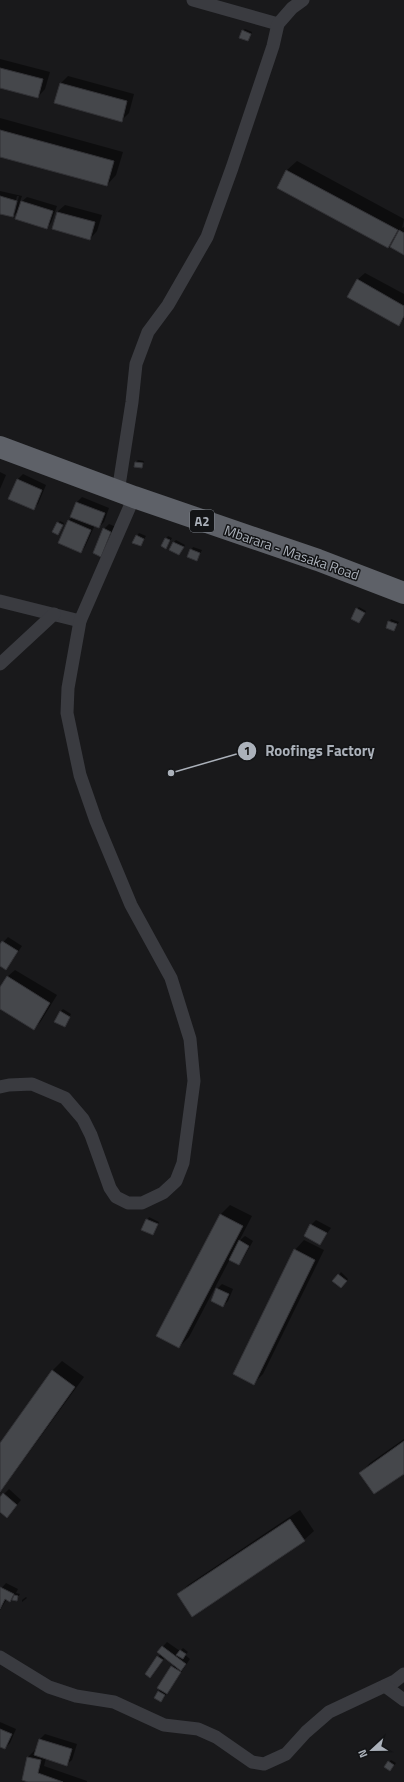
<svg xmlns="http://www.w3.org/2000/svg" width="404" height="1782" font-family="'Titillium Web',sans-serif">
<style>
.shadow{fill:#0007;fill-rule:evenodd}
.building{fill:#45474b;stroke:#333337}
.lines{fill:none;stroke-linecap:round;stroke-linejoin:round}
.minor{stroke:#3a3b40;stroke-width:13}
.trunk{stroke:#5e6168;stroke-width:22}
.labels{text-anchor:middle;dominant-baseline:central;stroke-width:3;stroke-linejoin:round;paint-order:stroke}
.shield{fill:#131416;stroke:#7d8289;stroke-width:1}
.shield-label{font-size:13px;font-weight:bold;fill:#abb1ba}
.street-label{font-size:14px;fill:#abb1ba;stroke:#131416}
.leader{fill:none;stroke:#abb1ba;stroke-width:1.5}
.callout-dot{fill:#abb1ba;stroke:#131416;stroke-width:1.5}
.mark-label{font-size:12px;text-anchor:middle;font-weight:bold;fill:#111}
.callout-label{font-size:15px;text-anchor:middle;font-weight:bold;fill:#abb1ba;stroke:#131416;stroke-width:3;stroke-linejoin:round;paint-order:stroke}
</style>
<rect width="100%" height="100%" fill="#19191b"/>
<g class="shadow">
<polygon points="245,29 252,32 248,40 242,31"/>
<polygon points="0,59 50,72 45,89 38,97 0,87"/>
<polygon points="68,76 134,94 129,113 122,120 56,102 61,83"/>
<polygon points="0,118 123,152 116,175 107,185 0,156"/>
<polygon points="297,161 404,219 402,228 404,227 404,254 394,240 388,246 278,188 287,170"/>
<path d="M0,191L22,196L19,204L27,197L57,206L51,223L46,228L20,210L13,216L0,213ZM17,196H19L15,212H13Z"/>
<polygon points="65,205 102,215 97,231 90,239 53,228 57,212"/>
<polygon points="365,273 404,294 404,319 399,324 357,280"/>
<polygon points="138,460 144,461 141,467 136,462"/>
<polygon points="0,472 6,475 0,489"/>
<polygon points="23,474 46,485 38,504 33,509 18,479"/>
<polygon points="82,497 109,508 104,522 99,527 95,525 85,547 81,552 59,542 69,520 73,517 71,516 77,502"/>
<polygon points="60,521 64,523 58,534 58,523"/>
<polygon points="109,524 116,527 105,551 101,556 104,529"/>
<polygon points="139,533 146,536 140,545 137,536"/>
<polygon points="168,536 172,538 166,548 162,546"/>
<polygon points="176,540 185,545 179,554 174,542"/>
<polygon points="193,547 202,550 197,560 188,557"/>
<polygon points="359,607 366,611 359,622 357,609"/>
<polygon points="391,619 399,622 394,630 387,628"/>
<polygon points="8,937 22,946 6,969 0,965 0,946"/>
<polygon points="15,970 57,995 41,1021 34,1029 0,1008 0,989 7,977"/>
<polygon points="63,1009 71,1014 66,1024 60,1012"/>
<polygon points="230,1205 252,1216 239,1241 245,1236 253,1241 243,1259 239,1264 230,1259 189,1337 179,1347 157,1335 221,1214"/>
<polygon points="149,1217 159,1222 153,1234 143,1229"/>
<polygon points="316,1220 331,1228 320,1243 311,1225"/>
<polygon points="304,1240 324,1250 263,1374 254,1383 295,1250"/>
<polygon points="341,1272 348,1279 343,1285 339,1275"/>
<polygon points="222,1284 233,1289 228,1301 223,1306 217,1289"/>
<polygon points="62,1361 84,1377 0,1492 0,1444 53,1370"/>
<polygon points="404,1439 404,1473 361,1473 370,1463"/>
<polygon points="9,1489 21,1500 11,1512 0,1511 0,1498"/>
<polygon points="300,1510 314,1531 304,1540 178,1595 188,1585"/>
<polygon points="6,1583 18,1589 16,1593 20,1594 16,1600 15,1595 10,1600 7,1599 0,1610 0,1590"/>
<polygon points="26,1597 27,1598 22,1602 22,1600"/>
<polygon points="167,1642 180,1651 183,1648 188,1652 185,1655 190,1659 163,1699 155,1698 175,1664 165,1657 150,1677 158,1657 161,1654 158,1652"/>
<polygon points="0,1722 16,1729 10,1743 5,1748 0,1746"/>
<polygon points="45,1734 77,1744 72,1760 67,1764 46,1758 44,1766 87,1781 87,1782 31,1782 23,1779 28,1757 35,1750 37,1750 40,1739"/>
<polygon points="391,1760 396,1763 392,1768 389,1762"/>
</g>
<g class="building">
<polygon points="242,30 251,34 248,41 239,38"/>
<polygon points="0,68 43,79 38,98 0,88"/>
<polygon points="60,83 127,101 122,122 54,103"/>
<polygon points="0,130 114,161 107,186 0,157"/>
<polygon points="286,170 398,230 388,248 277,188"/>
<polygon points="0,196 17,201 13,217 0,214"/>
<polygon points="21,201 53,211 47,229 15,219"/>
<polygon points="57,212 95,222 90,240 52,229"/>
<polygon points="399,230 404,233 404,255 390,247"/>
<polygon points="357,279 404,306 404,316 399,326 347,297"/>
<polygon points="135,462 143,463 142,468 134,467"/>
<polygon points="17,479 42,490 34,510 8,499"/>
<polygon points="76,502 105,513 99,528 70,517"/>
<polygon points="68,520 91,530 81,553 58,543"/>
<polygon points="57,522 63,525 58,535 52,532"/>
<polygon points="103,528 111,532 101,557 93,553"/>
<polygon points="136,535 144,539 141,546 132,543"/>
<polygon points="165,538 170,540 166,549 161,546"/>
<polygon points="173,542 184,547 179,555 169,550"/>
<polygon points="190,549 200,553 197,561 187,557"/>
<polygon points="356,608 365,613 359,623 351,619"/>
<polygon points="388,621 397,624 394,631 386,628"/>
<polygon points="2,941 18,951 6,970 0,966 0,944"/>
<polygon points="7,976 50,1003 34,1030 0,1009 0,987"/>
<polygon points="60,1011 70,1017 65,1027 54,1022"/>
<polygon points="220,1214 243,1226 179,1348 156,1336"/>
<polygon points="146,1219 158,1224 153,1235 141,1230"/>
<polygon points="310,1224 327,1233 320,1245 304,1236"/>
<polygon points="239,1240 249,1246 239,1265 229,1260"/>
<polygon points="294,1249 315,1260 254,1385 233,1374"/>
<polygon points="338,1274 347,1281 341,1288 332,1281"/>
<polygon points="216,1288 229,1294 223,1307 211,1301"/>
<polygon points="52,1370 75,1387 0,1492 0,1443"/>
<polygon points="404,1441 404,1474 374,1494 359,1473"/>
<polygon points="3,1493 17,1505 7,1518 0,1512 0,1497"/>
<polygon points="290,1519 305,1541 192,1617 177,1594"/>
<polygon points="0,1587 14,1594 10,1602 5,1599 0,1609"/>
<polygon points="14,1595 18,1596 17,1601 12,1600"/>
<polygon points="162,1646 186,1664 181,1671 157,1652"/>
<polygon points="180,1650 186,1654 183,1659 176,1655"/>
<polygon points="157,1656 163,1660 150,1678 145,1674"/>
<polygon points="171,1666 181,1672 167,1694 157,1688"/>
<polygon points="158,1691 165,1695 161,1702 154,1698"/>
<polygon points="0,1729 12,1734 5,1749 0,1747"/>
<polygon points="39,1739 72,1749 67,1766 34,1755"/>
<polygon points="27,1757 41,1760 38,1773 63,1782 28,1782 22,1780"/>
<polygon points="388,1761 394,1765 390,1771 384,1767"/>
</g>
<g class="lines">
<g class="minor">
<polyline points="193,0 278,24"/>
<polyline points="118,492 132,402 136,364 148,332 168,305 207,237 232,168 273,46 278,24 292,8 303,0"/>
<polyline points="0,601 80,621"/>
<polyline points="0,664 54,614"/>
<polyline points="0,1087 9,1085 32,1084 65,1098 83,1119 91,1135 110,1188 116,1197 128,1203 142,1203 163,1193 176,1181 183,1163 194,1081 190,1039 171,978 131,905 96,821 80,775 67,713 68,688 80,621 134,497"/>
<polyline points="0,1657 49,1687 76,1696 114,1702 164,1725 198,1729 216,1737 252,1762 264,1764 286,1754 306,1732 329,1712 395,1681 404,1674"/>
<polyline points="385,1686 404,1700"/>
</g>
<polyline class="trunk" points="0,447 134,497 318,560 404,593"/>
</g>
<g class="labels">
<rect class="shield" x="190" y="510" width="24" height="22" rx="3"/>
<g class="shield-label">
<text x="202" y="521">A2</text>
</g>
<g class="street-label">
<text transform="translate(292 552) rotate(19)">Mbarara - Masaka Road</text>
</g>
</g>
<path class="leader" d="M171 773L247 751"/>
<g class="callout-dot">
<circle cx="171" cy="773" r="4"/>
<circle cx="247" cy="751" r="10"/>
</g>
<g class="mark-label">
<text x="247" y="755">1</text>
</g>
<g class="callout-label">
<text x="320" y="756">Roofings Factory</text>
</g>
<g transform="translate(372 1750) rotate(248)" stroke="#131416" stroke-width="3" paint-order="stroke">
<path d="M0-3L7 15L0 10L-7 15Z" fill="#abb1ba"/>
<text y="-6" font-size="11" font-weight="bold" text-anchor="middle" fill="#abb1ba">N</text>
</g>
</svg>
